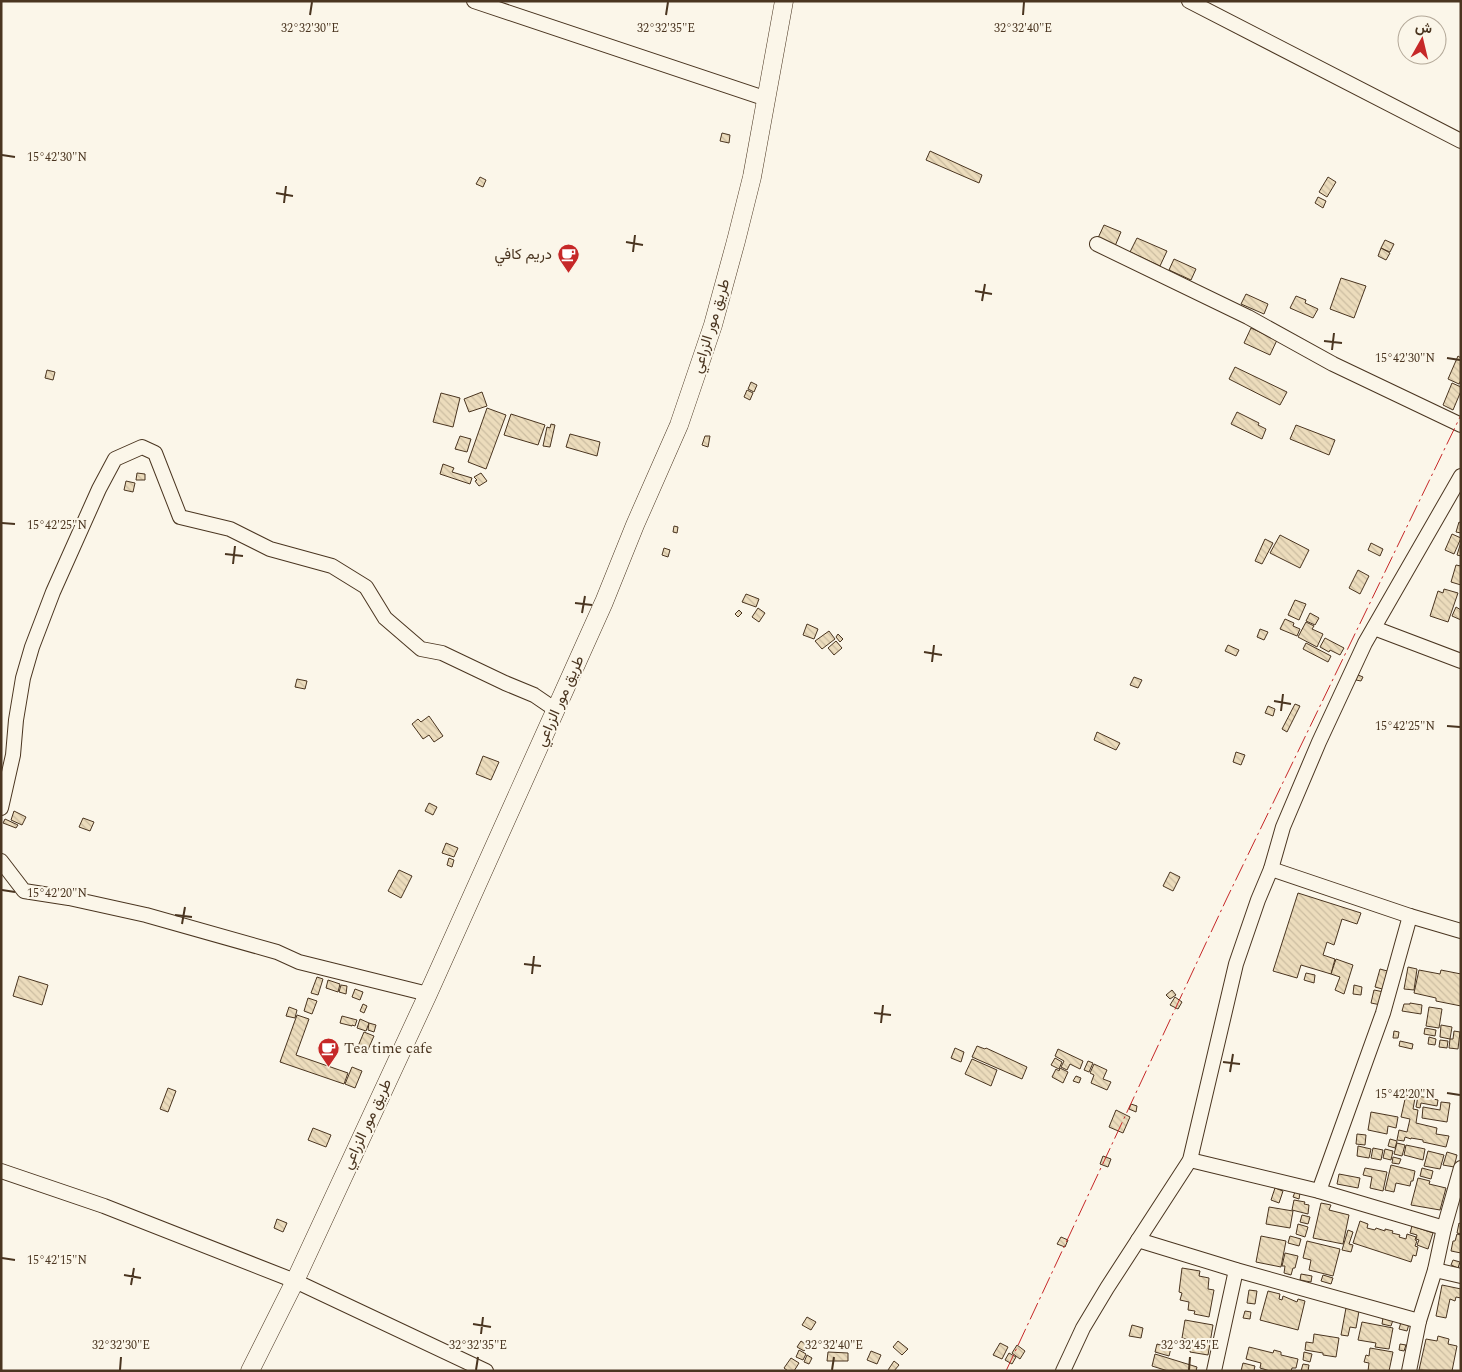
<svg xmlns="http://www.w3.org/2000/svg" width="1462" height="1372" font-family="Spectral,Vazirmatn,serif">
<style>
.building{fill:url(#building-back-hatch);stroke:#4a3520}
.lines{fill:none;stroke-linecap:round;stroke-linejoin:round}
.minor-casing{stroke:#4a3520;stroke-width:16}
.tertiary-casing{stroke:#4a3520;stroke-width:19}
.minor{stroke:#fbf6e9;stroke-width:14}
.tertiary{stroke:#fbf6e9;stroke-width:18}
.power{stroke:#c62828;stroke-width:1;stroke-dasharray:18 4 2.5 4;stroke-linecap:butt}
.ticks{fill:none;stroke:#4a3520;stroke-width:2}
.labels{text-anchor:middle;dominant-baseline:central;stroke-width:4;stroke-linejoin:round;paint-order:stroke}
.poi-label{font-size:15px;fill:#4a3520;stroke:#fbf6e9;text-anchor:end}
.street-label{font-size:15px;fill:#4a3520;stroke:#fbf6e9}
.ticks-label{font-size:12px;text-anchor:middle;fill:#4a3520;stroke:#fbf6e9;stroke-width:4;stroke-linejoin:round;paint-order:stroke}
</style>
<defs>
<pattern id="building-back-hatch" width="6" height="6" patternUnits="userSpaceOnUse" patternTransform="scale(1.25)"><rect width="6" height="6" fill="#ecdcbc"/><path d="M-1 5l2 2M0 0l6 6M5-1l2 2" fill="none" stroke="#ccbda1"/></pattern>
</defs>
<rect width="100%" height="100%" fill="#fbf6e9"/>
<g class="building">
<polygon points="722,133 730,135 729,143 720,141"/>
<polygon points="930,151 982,175 979,183 926,160"/>
<polygon points="480,177 486,180 483,187 476,184"/>
<polygon points="1328,177 1336,182 1327,197 1319,192"/>
<polygon points="1318,197 1326,201 1323,208 1315,203"/>
<polygon points="1104,225 1121,232 1115,246 1098,238"/>
<polygon points="1137,238 1167,251 1160,266 1130,252"/>
<polygon points="1385,240 1394,244 1390,252 1381,248"/>
<polygon points="1381,248 1390,253 1386,260 1378,256"/>
<polygon points="1174,259 1196,269 1191,280 1169,270"/>
<polygon points="1341,278 1366,286 1354,318 1330,309"/>
<polygon points="1246,294 1268,304 1264,314 1241,304"/>
<polygon points="1296,296 1306,300 1305,303 1318,309 1313,318 1290,308"/>
<polygon points="1251,328 1277,340 1270,355 1244,343"/>
<polygon points="1458,356 1461,358 1461,380 1459,384 1448,379"/>
<polygon points="1235,367 1287,392 1280,405 1229,379"/>
<polygon points="47,370 55,372 53,380 45,378"/>
<polygon points="751,382 757,385 754,392 748,389"/>
<polygon points="1452,383 1461,387 1461,391 1453,410 1443,405"/>
<polygon points="747,390 753,393 750,400 744,397"/>
<polygon points="482,392 487,406 469,412 464,399"/>
<polygon points="441,393 460,398 453,427 433,422"/>
<polygon points="487,408 506,415 486,469 468,462"/>
<polygon points="1237,412 1259,423 1258,425 1266,429 1262,439 1231,424"/>
<polygon points="511,414 545,425 538,445 504,435"/>
<polygon points="551,424 555,425 550,447 543,446 547,427 550,428"/>
<polygon points="1296,425 1335,440 1329,455 1290,439"/>
<polygon points="570,434 600,442 597,456 566,447"/>
<polygon points="460,436 471,439 467,452 455,449"/>
<polygon points="705,436 710,436 708,447 702,445"/>
<polygon points="443,464 454,468 452,472 472,478 470,484 440,474"/>
<polygon points="137,473 145,474 145,480 136,480"/>
<polygon points="481,473 487,481 479,486 475,481 477,480 474,477"/>
<polygon points="126,481 135,483 133,492 124,490"/>
<polygon points="1459,522 1461,523 1461,533 1456,532"/>
<polygon points="674,526 678,527 677,533 673,532"/>
<polygon points="1452,534 1461,538 1454,554 1445,550"/>
<polygon points="1280,535 1309,550 1300,568 1270,553"/>
<polygon points="1265,539 1273,543 1262,564 1255,561"/>
<polygon points="1461,542 1461,556 1457,555"/>
<polygon points="1371,543 1383,549 1380,556 1368,550"/>
<polygon points="664,548 670,550 668,557 662,555"/>
<polygon points="1456,565 1461,566 1461,585 1451,582"/>
<polygon points="1358,570 1369,576 1360,594 1349,588"/>
<polygon points="1444,589 1458,593 1448,622 1430,616 1438,591 1443,593"/>
<polygon points="746,594 759,599 756,607 742,602"/>
<polygon points="1295,600 1306,604 1299,620 1288,615"/>
<polygon points="1456,607 1461,610 1461,620 1452,616"/>
<polygon points="758,608 765,613 759,622 752,617"/>
<polygon points="739,610 742,613 738,617 735,614"/>
<polygon points="1310,613 1319,618 1315,625 1306,621"/>
<polygon points="1285,619 1294,623 1293,626 1300,629 1297,636 1280,629"/>
<polygon points="1306,622 1314,626 1312,629 1323,634 1317,647 1298,637"/>
<polygon points="807,624 818,629 814,639 803,635"/>
<polygon points="1260,629 1268,632 1264,640 1257,637"/>
<polygon points="829,631 835,639 822,649 815,641"/>
<polygon points="838,634 843,639 840,642 836,637"/>
<polygon points="1325,638 1344,648 1340,655 1330,650 1329,652 1320,647"/>
<polygon points="836,641 842,648 834,655 828,648"/>
<polygon points="1306,643 1331,656 1328,662 1303,649"/>
<polygon points="1228,645 1239,650 1236,656 1225,651"/>
<polygon points="1358,675 1363,677 1361,681 1356,680"/>
<polygon points="1134,677 1142,680 1138,688 1130,685"/>
<polygon points="297,679 307,681 305,689 295,687"/>
<polygon points="1295,704 1300,706 1287,732 1282,729"/>
<polygon points="1268,706 1275,709 1273,716 1265,713"/>
<polygon points="429,716 443,736 434,742 429,735 423,739 412,724 418,719 421,722"/>
<polygon points="1097,732 1120,743 1116,750 1094,740"/>
<polygon points="1236,752 1245,755 1241,765 1233,762"/>
<polygon points="483,756 499,762 491,780 476,774"/>
<polygon points="429,803 437,807 433,815 425,811"/>
<polygon points="14,811 26,817 22,825 11,820"/>
<polygon points="83,818 94,822 90,831 79,827"/>
<polygon points="5,819 18,825 16,828 3,823"/>
<polygon points="446,843 458,848 454,857 442,853"/>
<polygon points="449,858 454,860 452,867 447,865"/>
<polygon points="399,870 412,876 401,898 388,891"/>
<polygon points="1170,872 1180,877 1173,891 1163,886"/>
<polygon points="1298,893 1361,913 1357,924 1342,919 1334,945 1327,942 1323,955 1335,959 1331,974 1301,965 1297,978 1273,971"/>
<polygon points="1336,959 1353,965 1344,994 1335,990 1340,977 1331,974"/>
<polygon points="1408,967 1417,969 1414,990 1404,989"/>
<polygon points="1380,969 1391,972 1386,990 1375,987"/>
<polygon points="1419,970 1440,974 1441,970 1461,974 1461,1006 1436,1001 1436,998 1414,993"/>
<polygon points="1306,973 1315,975 1314,983 1304,980"/>
<polygon points="19,976 48,985 42,1005 13,996"/>
<polygon points="317,977 323,979 318,995 311,993"/>
<polygon points="328,980 340,984 338,992 326,988"/>
<polygon points="341,985 347,986 346,994 339,992"/>
<polygon points="1354,985 1362,987 1361,995 1353,994"/>
<polygon points="355,989 363,992 360,1000 352,997"/>
<polygon points="1172,990 1176,995 1170,999 1166,995"/>
<polygon points="1374,990 1384,992 1381,1005 1371,1003"/>
<polygon points="1175,997 1182,1002 1178,1009 1170,1005"/>
<polygon points="308,998 317,1001 312,1014 304,1011"/>
<polygon points="1410,1003 1422,1005 1421,1014 1402,1011 1404,1004 1410,1004"/>
<polygon points="363,1004 367,1006 364,1013 360,1011"/>
<polygon points="289,1007 297,1010 295,1018 286,1016"/>
<polygon points="1429,1007 1442,1009 1439,1028 1426,1026"/>
<polygon points="297,1015 309,1019 296,1055 348,1073 344,1084 280,1062"/>
<polygon points="342,1016 357,1020 355,1026 352,1025 352,1026 340,1023"/>
<polygon points="360,1019 369,1023 366,1031 357,1028"/>
<polygon points="369,1023 376,1025 374,1032 368,1030"/>
<polygon points="1441,1025 1452,1027 1450,1039 1440,1037"/>
<polygon points="1425,1028 1436,1030 1435,1036 1424,1034"/>
<polygon points="1394,1031 1399,1032 1398,1038 1393,1038"/>
<polygon points="1454,1031 1460,1032 1458,1049 1449,1048 1450,1039 1453,1039"/>
<polygon points="364,1032 374,1036 366,1054 356,1051"/>
<polygon points="1429,1037 1436,1039 1435,1045 1428,1044"/>
<polygon points="1440,1040 1448,1041 1447,1048 1439,1047"/>
<polygon points="1400,1041 1413,1044 1412,1049 1399,1046"/>
<polygon points="977,1046 985,1049 986,1048 1027,1067 1022,1079 972,1057"/>
<polygon points="955,1048 964,1052 961,1062 951,1058"/>
<polygon points="1058,1049 1083,1061 1080,1069 1070,1064 1067,1070 1061,1067 1064,1061 1055,1056"/>
<polygon points="1055,1058 1062,1062 1059,1069 1051,1065"/>
<polygon points="972,1059 997,1070 991,1086 965,1074"/>
<polygon points="1088,1061 1093,1063 1089,1072 1084,1070"/>
<polygon points="1094,1064 1107,1070 1103,1079 1111,1082 1107,1090 1091,1083 1094,1075 1090,1073"/>
<polygon points="352,1067 362,1071 355,1088 345,1084"/>
<polygon points="1060,1068 1068,1072 1063,1083 1052,1077 1056,1069 1059,1071"/>
<polygon points="1076,1076 1081,1078 1079,1083 1073,1081"/>
<polygon points="168,1088 176,1091 168,1112 160,1109"/>
<polygon points="1406,1095 1415,1098 1413,1109 1418,1110 1416,1123 1437,1128 1436,1134 1449,1136 1446,1147 1423,1142 1423,1140 1411,1138 1411,1139 1405,1137 1404,1141 1397,1140 1399,1130 1407,1132 1410,1119 1401,1117"/>
<polygon points="1418,1096 1438,1100 1437,1106 1421,1103 1420,1108 1416,1107"/>
<polygon points="1441,1102 1450,1103 1447,1122 1422,1118 1423,1107 1440,1110"/>
<polygon points="1131,1104 1137,1106 1136,1112 1129,1109"/>
<polygon points="1116,1110 1130,1117 1123,1133 1109,1127"/>
<polygon points="1371,1112 1398,1117 1396,1128 1388,1126 1387,1134 1368,1130"/>
<polygon points="313,1128 331,1135 326,1147 308,1140"/>
<polygon points="1357,1134 1366,1135 1365,1145 1356,1144"/>
<polygon points="1390,1139 1397,1141 1395,1148 1388,1146"/>
<polygon points="1397,1143 1405,1145 1402,1156 1394,1154"/>
<polygon points="1406,1145 1425,1149 1423,1160 1404,1155"/>
<polygon points="1358,1146 1371,1149 1369,1158 1357,1156"/>
<polygon points="1373,1148 1383,1150 1381,1160 1371,1158"/>
<polygon points="1385,1149 1393,1151 1391,1160 1383,1158"/>
<polygon points="1428,1151 1444,1155 1440,1169 1424,1166"/>
<polygon points="1447,1152 1457,1155 1454,1167 1443,1165"/>
<polygon points="1103,1156 1111,1159 1108,1167 1100,1164"/>
<polygon points="1393,1157 1401,1159 1399,1164 1392,1163"/>
<polygon points="1391,1165 1415,1171 1413,1181 1411,1181 1410,1186 1396,1183 1394,1192 1385,1190"/>
<polygon points="1365,1168 1387,1172 1383,1191 1370,1188 1372,1177 1363,1175"/>
<polygon points="1422,1168 1433,1171 1431,1179 1420,1176"/>
<polygon points="1339,1174 1360,1178 1358,1188 1337,1184"/>
<polygon points="1418,1178 1430,1181 1429,1184 1446,1188 1440,1210 1411,1205"/>
<polygon points="1275,1188 1283,1191 1279,1203 1271,1200"/>
<polygon points="1295,1192 1300,1193 1299,1199 1293,1197"/>
<polygon points="1294,1200 1305,1202 1304,1204 1309,1205 1308,1214 1292,1210"/>
<polygon points="1321,1203 1331,1205 1329,1210 1349,1215 1343,1244 1313,1238"/>
<polygon points="1269,1207 1293,1211 1290,1228 1266,1224"/>
<polygon points="1302,1215 1310,1217 1308,1224 1300,1222"/>
<polygon points="277,1219 287,1223 283,1232 274,1228"/>
<polygon points="1360,1221 1368,1224 1367,1228 1375,1230 1376,1228 1385,1231 1385,1229 1393,1231 1392,1233 1400,1235 1399,1237 1406,1239 1407,1234 1416,1237 1415,1240 1417,1241 1415,1246 1418,1247 1416,1256 1413,1255 1411,1262 1353,1243"/>
<polygon points="1459,1223 1461,1224 1461,1234 1457,1233"/>
<polygon points="1298,1224 1308,1227 1305,1237 1296,1234"/>
<polygon points="1412,1226 1433,1233 1428,1249 1417,1245 1419,1240 1416,1239 1417,1235 1410,1233"/>
<polygon points="1348,1230 1353,1232 1349,1244 1353,1245 1351,1252 1342,1250"/>
<polygon points="1457,1234 1461,1235 1461,1253 1451,1251 1453,1241 1455,1241"/>
<polygon points="1261,1236 1286,1241 1281,1267 1256,1262"/>
<polygon points="1290,1236 1301,1239 1299,1246 1288,1243"/>
<polygon points="1061,1237 1068,1240 1065,1247 1057,1244"/>
<polygon points="1307,1241 1340,1249 1333,1276 1309,1270 1311,1260 1303,1258"/>
<polygon points="1285,1253 1298,1256 1295,1268 1293,1268 1291,1275 1284,1273 1285,1266 1282,1266"/>
<polygon points="1453,1260 1460,1262 1458,1268 1451,1265"/>
<polygon points="1182,1268 1200,1271 1199,1276 1209,1278 1208,1289 1214,1290 1209,1317 1194,1314 1195,1311 1188,1310 1189,1302 1180,1300 1182,1293 1179,1292"/>
<polygon points="1301,1274 1312,1276 1311,1282 1300,1280"/>
<polygon points="1323,1275 1333,1278 1331,1284 1321,1281"/>
<polygon points="1442,1285 1461,1289 1461,1298 1456,1297 1455,1301 1450,1299 1446,1318 1436,1316"/>
<polygon points="1249,1290 1257,1291 1255,1304 1247,1303"/>
<polygon points="1268,1291 1280,1294 1279,1299 1282,1300 1283,1296 1297,1302 1298,1299 1305,1301 1298,1330 1260,1320"/>
<polygon points="1346,1308 1359,1311 1356,1328 1350,1327 1348,1336 1341,1335"/>
<polygon points="1245,1311 1251,1312 1250,1319 1243,1318"/>
<polygon points="807,1317 816,1322 811,1330 802,1325"/>
<polygon points="1383,1318 1393,1320 1391,1326 1382,1324"/>
<polygon points="1185,1320 1213,1325 1208,1355 1190,1352 1192,1340 1182,1338"/>
<polygon points="1362,1322 1393,1328 1389,1349 1375,1347 1376,1343 1358,1340"/>
<polygon points="1401,1322 1409,1324 1407,1331 1399,1329"/>
<polygon points="1132,1325 1143,1328 1141,1338 1129,1336"/>
<polygon points="1314,1334 1339,1338 1336,1357 1323,1355 1323,1353 1305,1350 1306,1342 1313,1343"/>
<polygon points="1438,1336 1449,1339 1448,1344 1457,1346 1452,1371 1419,1370 1426,1339 1437,1341"/>
<polygon points="801,1341 808,1346 804,1351 797,1347"/>
<polygon points="898,1341 908,1349 902,1355 893,1347"/>
<polygon points="1000,1343 1008,1347 1002,1359 993,1355"/>
<polygon points="1157,1344 1171,1348 1169,1356 1155,1352"/>
<polygon points="1400,1344 1406,1345 1404,1351 1399,1350"/>
<polygon points="1017,1345 1025,1351 1020,1359 1012,1353"/>
<polygon points="1249,1347 1273,1353 1274,1350 1281,1352 1281,1355 1298,1359 1296,1368 1292,1368 1291,1371 1270,1371 1260,1368 1261,1363 1246,1359"/>
<polygon points="1370,1348 1393,1352 1389,1371 1368,1371 1369,1363 1364,1362 1366,1355 1369,1356"/>
<polygon points="799,1350 806,1354 803,1360 796,1357"/>
<polygon points="871,1351 881,1355 877,1364 867,1360"/>
<polygon points="828,1352 848,1353 848,1361 827,1361"/>
<polygon points="1304,1352 1312,1354 1310,1362 1303,1360"/>
<polygon points="1009,1353 1016,1357 1012,1364 1005,1360"/>
<polygon points="1155,1354 1197,1367 1196,1371 1168,1371 1152,1366"/>
<polygon points="807,1355 812,1358 809,1364 804,1362"/>
<polygon points="791,1358 799,1363 794,1371 788,1371 784,1368"/>
<polygon points="894,1361 899,1365 894,1371 889,1371 888,1370"/>
<polygon points="1243,1363 1255,1366 1254,1370 1257,1371 1241,1371"/>
<polygon points="1303,1364 1309,1365 1308,1371 1301,1371"/>
</g>
<g class="lines">
<defs>
<g id="minor">
<polyline points="474,1 767,99"/>
<polyline points="1189,1 1461,141"/>
<polyline points="1097,244 1248,317 1333,364 1461,425"/>
<polyline points="1374,628 1461,661"/>
<polyline points="1,808 13,755 16,720 23,678 32,647 53,592 99,489 115,459 142,447 155,453 180,517 230,529 270,549 332,566 366,587 385,618 421,649 442,653 505,683 534,695 556,710"/>
<polyline points="1,861 24,891 69,898 146,915 277,952 299,962 428,994"/>
<polyline points="1271,869 1410,916 1461,931"/>
<polyline points="1190,1160 1319,1191 1444,1228"/>
<polyline points="1,1171 104,1206 295,1281 486,1371"/>
<polyline points="1319,1191 1383,1013 1410,916"/>
<polyline points="1138,1240 1236,1270 1419,1321"/>
<polyline points="1435,1270 1461,1276"/>
<polyline points="1063,1371 1083,1328 1107,1288 1190,1160 1236,964 1258,900 1271,869 1283,827 1319,742 1365,643 1461,476"/>
<polyline points="1214,1371 1236,1270"/>
<polyline points="1409,1371 1419,1321 1435,1270 1444,1228 1461,1168"/>
</g>
<polyline id="tertiary" points="250,1371 295,1281 428,994 604,602 635,525 679,425 713,325 736,241 752,177 784,1"/>
</defs>
<use href="#minor" class="minor-casing"/>
<use href="#tertiary" class="tertiary-casing"/>
<use href="#minor" class="minor"/>
<use href="#tertiary" class="tertiary"/>
<polyline class="power" points="1006,1371 1227,898 1461,415"/>
</g>
<path class="ticks" d="M310,15L312,2M666,15L668,2M1023,15L1024,2M2,155L15,157M276,193L293,196M284,203L286,186M626,242L643,245M633,252L635,235M975,291L992,294M982,301L985,284M1324,341L1342,343M1332,350L1334,333M1447,358L1460,360M2,523L15,524M225,554L243,556M233,564L235,546M575,603L592,605M582,613L585,596M924,652L942,655M932,662L934,645M1274,701L1291,704M1281,711L1283,694M1447,726L1460,727M2,890L15,892M175,915L192,917M182,924L185,907M524,964L541,966M532,974L534,956M874,1013L891,1015M881,1023L883,1005M1223,1062L1240,1064M1230,1072L1233,1054M1447,1093L1460,1095M2,1258L15,1260M124,1275L141,1278M131,1285L134,1268M473,1324L491,1327M481,1334L483,1317M120,1370L121,1357M476,1370L478,1357M832,1370L834,1357M1189,1370L1190,1357"/>
<defs>
<symbol id="cafe-pin" viewBox="-11 -11 22 30"><path d="M0 17L-7.5 6A9.5 9.5 0 1 1 7.5 6Z" fill="#c62828" stroke="#fbf6e9"/><path d="M-5.5-4.5H6V0H3Q3 3.5 0 3.5H-2.5Q-5.5 3.5-5.5 0ZM3-3.2v2h1.7v-2ZM-6 4.5H4V6H-6Z" fill="#fff"/></symbol>
</defs>
<g fill-rule="evenodd">
<use href="#cafe-pin" x="556" y="242" width="25" height="34"/>
<use href="#cafe-pin" x="316" y="1036" width="25" height="34"/>
</g>
<g class="labels">
<g class="poi-label">
<text x="552" y="254">دريم كافي</text>
<text x="344" y="1048" text-anchor="start">Tea time cafe</text>
</g>
<g class="street-label">
<text transform="translate(711 326) rotate(-73)">طريق مور الزراعي</text>
<text transform="translate(560 701) rotate(-66)">طريق مور الزراعي</text>
<text transform="translate(367 1124) rotate(-65)">طريق مور الزراعي</text>
</g>
</g>
<g class="ticks-label">
<text x="310" y="32">32°32'30"E</text>
<text x="666" y="32">32°32'35"E</text>
<text x="1023" y="32">32°32'40"E</text>
<text x="57" y="161">15°42'30"N</text>
<text x="1405" y="362">15°42'30"N</text>
<text x="57" y="529">15°42'25"N</text>
<text x="1405" y="730">15°42'25"N</text>
<text x="57" y="897">15°42'20"N</text>
<text x="1405" y="1098">15°42'20"N</text>
<text x="57" y="1264">15°42'15"N</text>
<text x="121" y="1349">32°32'30"E</text>
<text x="478" y="1349">32°32'35"E</text>
<text x="834" y="1349">32°32'40"E</text>
<text x="1190" y="1349">32°32'45"E</text>
</g>
<rect width="1462" height="1372" fill="none" stroke="#4a3520" stroke-width="5"/>
<g transform="translate(1422 40) rotate(8)"><circle r="24" fill="#fbf6e9" stroke="#b4a999"/>
<path d="M0-4L9 19L0 12L-9 19Z" fill="#c62828"/>
<text y="-8" font-size="14" font-weight="bold" text-anchor="middle" fill="#4a3520">ش</text>
</g>
</svg>
